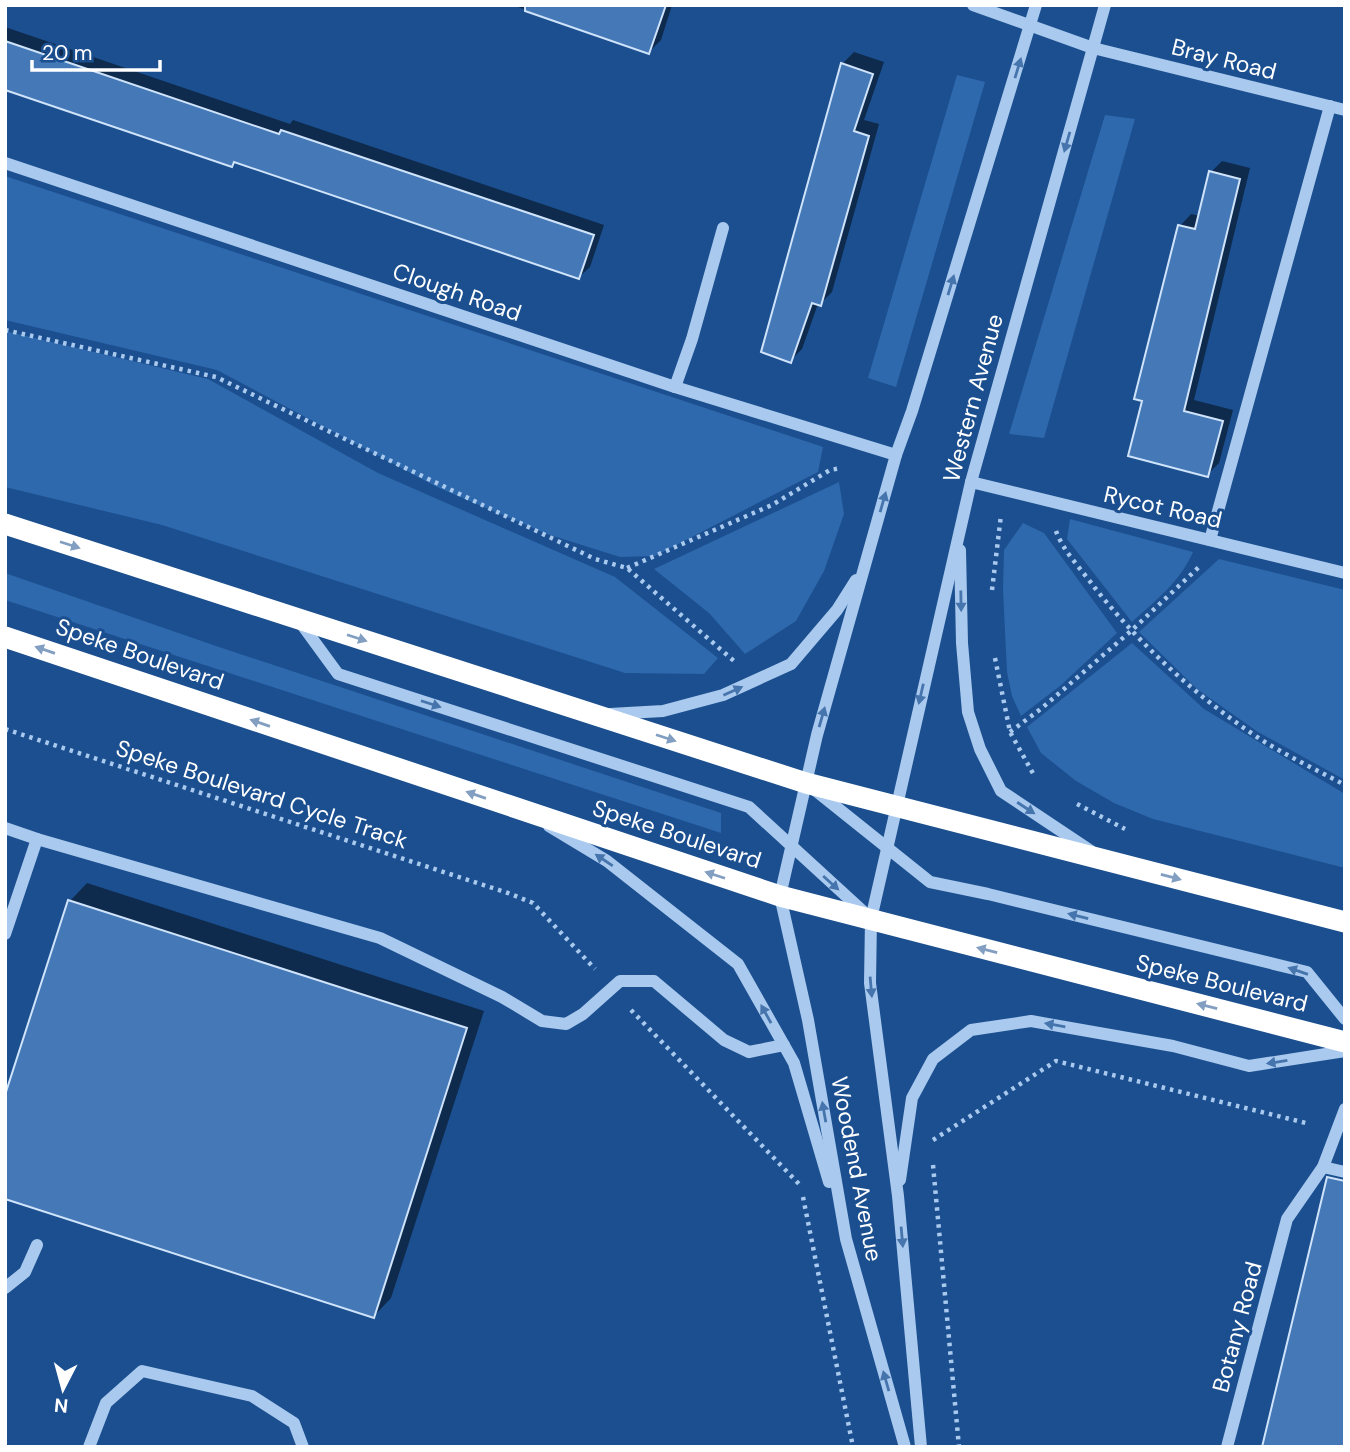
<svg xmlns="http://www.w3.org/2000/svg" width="1350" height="1452" font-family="'DM Sans',sans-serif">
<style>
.green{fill:#2e69ad}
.shadow{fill:#0007}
.building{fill:#4478b7;stroke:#cfe3fa;stroke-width:2}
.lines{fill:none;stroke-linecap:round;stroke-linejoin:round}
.path{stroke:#a9c9ee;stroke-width:4.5;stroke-dasharray:3.5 5;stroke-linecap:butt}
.minor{stroke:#a9c9ee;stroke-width:12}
.highway{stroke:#fff;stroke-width:21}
.oneway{fill:#4674ac}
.oneway2{fill:#829ec1}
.labels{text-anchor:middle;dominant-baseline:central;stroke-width:6;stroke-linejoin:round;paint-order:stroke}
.street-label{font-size:23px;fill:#fff;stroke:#1b4f8f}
</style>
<rect width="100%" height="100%" fill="#1b4f8f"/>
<g class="green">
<polygon points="957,75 985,82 896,387 868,378"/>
<polygon points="1105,115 1135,119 1044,438 1009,434"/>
<polygon points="5,176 823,447 818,472 655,556 620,557 547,534 437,487 217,370 5,320"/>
<polygon points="5,331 208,379 378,473 615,577 718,658 704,674 625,673 162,525 5,487"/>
<polygon points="839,482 844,514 824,571 796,621 745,654 709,613 654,569"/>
<path d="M1070,519L1193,552C1180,582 1155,601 1132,622L1067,539Z"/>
<polygon points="1023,523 1044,533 1117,633 1060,686 1021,716 1012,696 1007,672 1003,590 1004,550"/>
<polygon points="1219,559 1345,590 1345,780 1258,732 1197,689 1139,632"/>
<polygon points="5,573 219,647 721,813 721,833 5,600"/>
<polygon points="1132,643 1204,709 1345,794 1345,868 1153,819 1114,803 1076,781 1041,753 1027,727"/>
</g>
<g class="shadow">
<polygon points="512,5 672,5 661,40 649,52"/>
<polygon points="5,27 290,124 293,120 604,225 590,267 579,277 235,161 231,165 5,88"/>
<polygon points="854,52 884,62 864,120 879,124 832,292 820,304 818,304 802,349 790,361 842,64"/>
<polygon points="1222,161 1250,168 1194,400 1233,410 1219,463 1207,475 1144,400 1180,226 1191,214 1200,216 1211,172"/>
<polygon points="87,883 484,1011 391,1298 374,1316 70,901"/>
</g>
<g class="building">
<polygon points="525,5 666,5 649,54 525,11"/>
<polygon points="5,41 279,134 281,130 594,235 579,279 234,162 232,167 5,90"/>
<polygon points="841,63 873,74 854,131 869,136 821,306 812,303 791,363 761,352"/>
<polygon points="1209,171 1240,179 1184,411 1223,421 1208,477 1128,456 1142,401 1134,399 1178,225 1195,229"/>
<polygon points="68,900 467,1028 374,1318 5,1199 5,1095"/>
<polygon points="1327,1177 1345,1181 1345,1447 1262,1447"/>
</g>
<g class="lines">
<g class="path">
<polyline points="5,330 216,377 595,559 627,568 734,661"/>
<path d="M1056,531C1063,551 1082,570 1095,588C1142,647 1197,697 1260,739C1287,756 1317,770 1345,785"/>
<polyline points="627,568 772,505 830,470 841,468"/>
<polyline points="992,590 1001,515"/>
<polyline points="995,658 1010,732 1035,777"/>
<polyline points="5,729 508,893 533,903 595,969"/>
<polyline points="1010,732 1042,708 1131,631 1199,567"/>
<polyline points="1077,804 1125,829"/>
<polyline points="631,1010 800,1185"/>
<polyline points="933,1140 1056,1061 1310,1124"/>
<polyline points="933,1165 959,1447"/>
<polyline points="803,1197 853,1447"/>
</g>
<g class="minor">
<polyline points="973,5 1093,48 1345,110"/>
<polyline points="5,163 675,387 896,455"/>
<polyline points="675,387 692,339 723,228"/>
<polyline points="971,482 1345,573"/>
<polyline points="1210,540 1330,106"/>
<polyline points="960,550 962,643 968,712 980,749 1001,791 1091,851"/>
<polyline points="300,622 338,674 749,807 868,916"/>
<polyline points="610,714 663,711 723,695 791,664 837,610 856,580"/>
<polyline points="815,790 930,882 988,894 1307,972 1345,1019"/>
<polyline points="549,826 607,861 738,964 794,1063 829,1182"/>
<polyline points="5,828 37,839 5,934"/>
<polyline points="37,839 380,938 502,997 542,1021 566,1024 583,1014 620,981 654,981 724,1040 749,1052 784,1045"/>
<polyline points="1323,1167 1345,1172"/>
<polyline points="900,1180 912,1098 933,1059 971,1030 1031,1021 1173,1046 1249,1066 1345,1051"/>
<polyline points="5,1288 25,1272 37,1245"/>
<polyline points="89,1447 106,1403 142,1371 252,1396 294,1423 303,1447"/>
<polyline points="905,1447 846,1239 808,1020 780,896 817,735 896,455 912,411 1036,5"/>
<polyline points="921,1447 898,1196 870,983 871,919 971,482 1105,5"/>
<polyline points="1227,1447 1287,1219 1323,1167 1345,1109"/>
</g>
<g class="highway">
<polyline points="5,524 806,783 1345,922"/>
<polyline points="5,637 780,896 1345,1042"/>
</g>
</g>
<defs><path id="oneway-solid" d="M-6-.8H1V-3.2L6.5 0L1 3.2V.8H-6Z" transform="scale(1.75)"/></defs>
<g class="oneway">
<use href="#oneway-solid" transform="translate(1018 68) rotate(-73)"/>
<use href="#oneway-solid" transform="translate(1067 142) rotate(106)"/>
<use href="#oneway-solid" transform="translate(951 285) rotate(-73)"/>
<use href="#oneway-solid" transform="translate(883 502) rotate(-74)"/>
<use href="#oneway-solid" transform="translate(961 601) rotate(89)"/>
<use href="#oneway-solid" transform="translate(733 691) rotate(-24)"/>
<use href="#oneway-solid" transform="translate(921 694) rotate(103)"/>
<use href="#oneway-solid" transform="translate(431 704) rotate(18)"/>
<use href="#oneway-solid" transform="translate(822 717) rotate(-74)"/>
<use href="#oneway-solid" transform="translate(1026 808) rotate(33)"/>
<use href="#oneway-solid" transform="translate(604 860) rotate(-146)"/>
<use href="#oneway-solid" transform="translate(831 883) rotate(42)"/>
<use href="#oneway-solid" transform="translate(1078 916) rotate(-166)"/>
<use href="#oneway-solid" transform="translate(1298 971) rotate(-161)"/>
<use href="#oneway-solid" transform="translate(871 987) rotate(85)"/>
<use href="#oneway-solid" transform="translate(766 1014) rotate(-119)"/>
<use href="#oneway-solid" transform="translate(1055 1025) rotate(-170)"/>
<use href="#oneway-solid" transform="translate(1277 1062) rotate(171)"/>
<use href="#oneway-solid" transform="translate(824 1112) rotate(-100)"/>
<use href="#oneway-solid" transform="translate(902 1237) rotate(85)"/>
<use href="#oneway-solid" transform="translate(886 1381) rotate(-106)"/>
</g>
<g class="oneway2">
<use href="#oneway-solid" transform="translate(70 545) rotate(18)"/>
<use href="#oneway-solid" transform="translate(357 638) rotate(18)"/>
<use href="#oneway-solid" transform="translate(45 650) rotate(-161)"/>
<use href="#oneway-solid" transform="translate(260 723) rotate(-161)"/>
<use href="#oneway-solid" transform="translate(666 738) rotate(18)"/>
<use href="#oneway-solid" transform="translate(476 795) rotate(-161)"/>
<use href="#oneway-solid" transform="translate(715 875) rotate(-162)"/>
<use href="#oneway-solid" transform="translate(1171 877) rotate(15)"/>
<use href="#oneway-solid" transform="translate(987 950) rotate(-166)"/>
<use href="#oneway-solid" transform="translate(1207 1006) rotate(-166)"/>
</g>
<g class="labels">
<g class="street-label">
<text transform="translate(1224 59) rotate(14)">Bray Road</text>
<text transform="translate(457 292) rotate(19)">Clough Road</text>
<text transform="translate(973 398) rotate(-75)">Western Avenue</text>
<text transform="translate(1163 507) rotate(13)">Rycot Road</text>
<text transform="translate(140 654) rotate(19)">Speke Boulevard</text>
<text transform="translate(262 794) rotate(18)">Speke Boulevard Cycle Track</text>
<text transform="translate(677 834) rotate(18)">Speke Boulevard</text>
<text transform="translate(1222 983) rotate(14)">Speke Boulevard</text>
<text transform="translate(857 1169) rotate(79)">Woodend Avenue</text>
<text transform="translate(1237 1327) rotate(-75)">Botany Road</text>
</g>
</g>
<rect width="1350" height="1452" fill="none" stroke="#ffffff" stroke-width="14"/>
<g transform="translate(63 1389) rotate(186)" stroke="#1b4f8f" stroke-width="5" paint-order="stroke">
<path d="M0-5L12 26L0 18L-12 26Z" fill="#ffffff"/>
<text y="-10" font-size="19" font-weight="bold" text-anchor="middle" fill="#ffffff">N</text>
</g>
<path d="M32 60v10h128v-10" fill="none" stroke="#ffffff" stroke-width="3.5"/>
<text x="42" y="60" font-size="21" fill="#ffffff" stroke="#1b4f8f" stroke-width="5" paint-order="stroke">20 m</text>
</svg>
